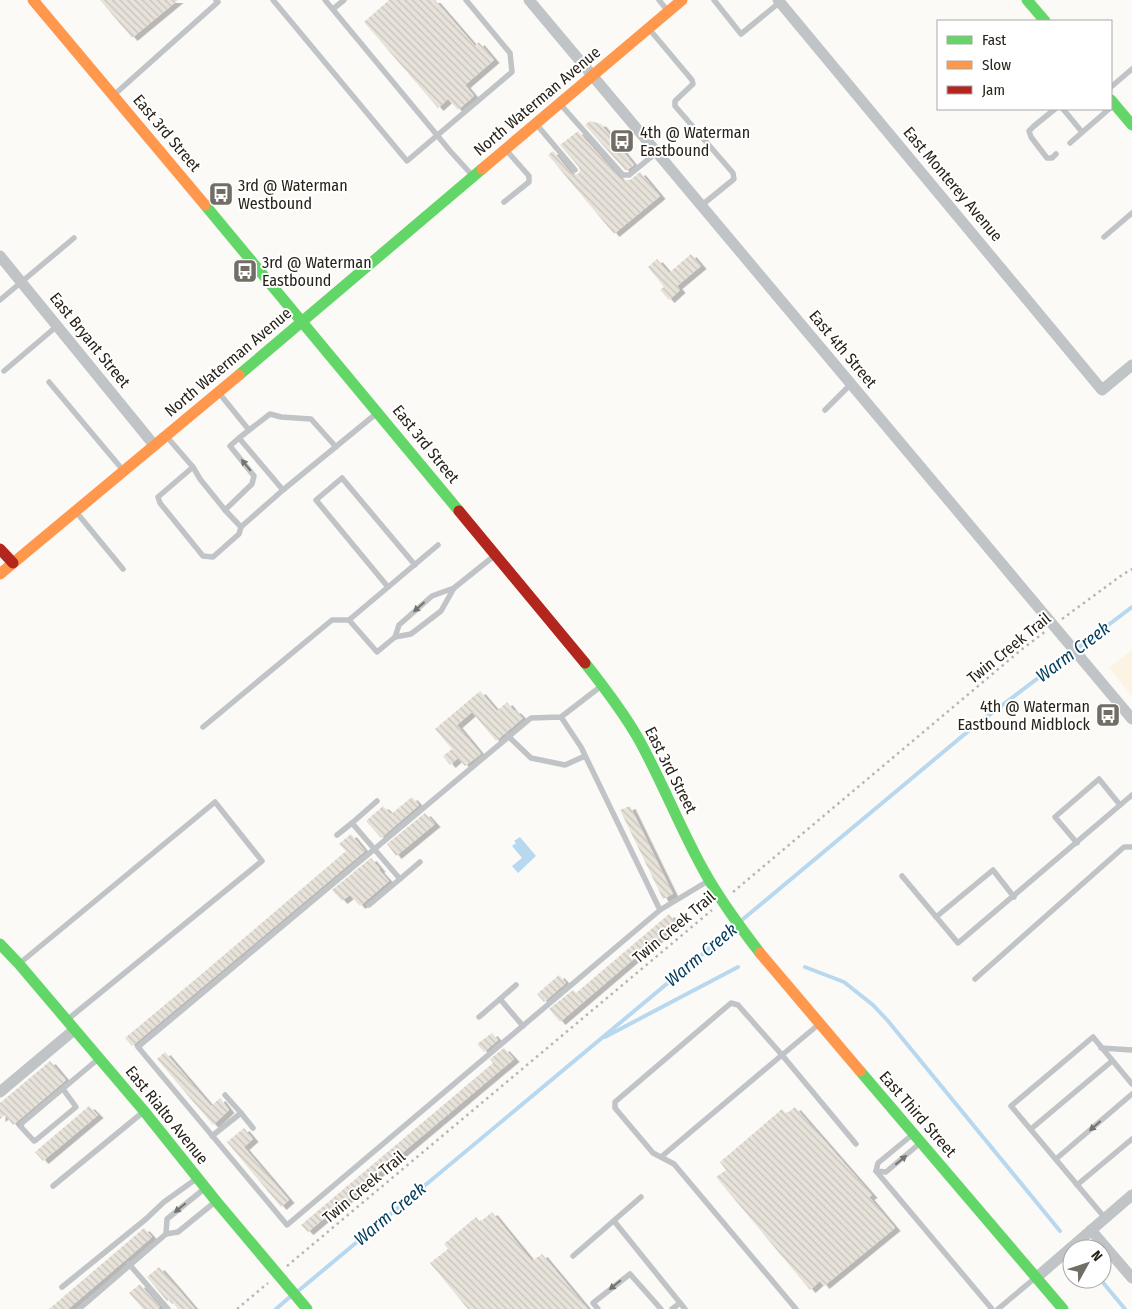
<svg xmlns="http://www.w3.org/2000/svg" width="1132" height="1309" font-family="'Fira Sans Condensed',sans-serif">
<style>
.built{fill:#fdf3e3}
.water{fill:#b8d8f0}
.lines{fill:none;stroke-linecap:round;stroke-linejoin:round}
.stream{stroke:#b8d8f0;stroke-width:4}
.building{fill:url(#building-back-hatch);filter:url(#shadow)}
.path{stroke:#b5b7b6;stroke-width:2.5;stroke-dasharray:2.5 4;stroke-linecap:butt}
.lane{stroke:#c0c4c6;stroke-width:5.5}
.street{stroke:#c0c4c6;stroke-width:11}
.fast{stroke:#63d668;stroke-width:11}
.slow{stroke:#ff974d;stroke-width:11}
.jam{stroke:#b3261e;stroke-width:11}
.oneway{fill:#74736f}
.labels{text-anchor:middle;dominant-baseline:central;stroke-width:4;stroke-linejoin:round;paint-order:stroke}
.street-label{font-size:16px;fill:#282218;stroke:#fff}
.poi-label{font-size:16px;fill:#282218;stroke:#fff;text-anchor:start}
.water-label{font-size:18px;font-style:italic;fill:#013b5d;stroke:#fff}
</style>
<defs>
<pattern id="building-back-hatch" width="6" height="6" patternUnits="userSpaceOnUse" patternTransform="scale(1.25)"><rect width="6" height="6" fill="#e8e3da"/><path d="M-1 5l2 2M0 0l6 6M5-1l2 2" fill="none" stroke="#c7c2ba"/></pattern>
<filter id="shadow"><feDropShadow dx="5.5" dy="3" stdDeviation="0" flood-color="#0004"/></filter>
</defs>
<rect width="100%" height="100%" fill="#fcfaf7"/>
<polygon class="built" points="1132,650 1132,696 1109,668"/>
<polygon class="water" points="520,837 536,856 518,873 512,866 522,858 512,846 516,843 514,841"/>
<g class="lines">
<g class="stream">
<polyline points="742,920 972,728 1132,607"/>
<polyline points="805,967 844,982 873,1005 888,1021 1060,1231"/>
<polyline points="605,1037 738,967"/>
<polyline points="1100,1279 1125,1309"/>
<polyline points="297,1292 735,927"/>
<polyline points="276,1309 291,1296"/>
</g>
</g>
<g class="building">
<polygon points="100,0 178,0 132,38"/>
<polygon points="389,0 435,0 475,46 479,42 494,60 465,85 474,96 458,110 448,99 438,108 364,22"/>
<polygon points="590,121 601,124 634,165 627,170 625,170 585,125"/>
<polygon points="578,131 620,178 623,180 630,180 640,172 660,196 614,234 548,155 553,151 571,173 574,175 578,174 580,171 579,167 560,145"/>
<polygon points="691,254 701,266 677,286 680,290 669,300 660,290 664,287 648,267 657,259 669,273"/>
<polygon points="480,691 497,711 507,702 514,711 515,710 523,718 496,741 472,712 457,725 481,754 465,766 458,758 450,765 443,756 452,749 435,729"/>
<polygon points="412,797 419,805 381,838 366,821 383,806 391,814"/>
<polygon points="630,806 673,894 663,899 620,810"/>
<polygon points="425,813 435,824 396,856 387,844"/>
<polygon points="351,834 365,851 132,1046 125,1038 197,978 346,851 339,844"/>
<polygon points="371,858 380,869 379,870 389,881 360,906 350,895 342,901 332,890"/>
<polygon points="669,914 676,923 560,1022 549,1009 573,990 576,993"/>
<polygon points="559,975 566,983 544,1002 537,994"/>
<polygon points="492,1033 498,1040 484,1052 477,1044"/>
<polygon points="504,1048 514,1059 308,1232 301,1225 493,1063 490,1059"/>
<polygon points="165,1052 211,1106 220,1098 229,1110 213,1125 157,1059"/>
<polygon points="50,1061 66,1080 13,1125 5,1115 0,1119 0,1103"/>
<polygon points="89,1106 98,1115 43,1161 35,1152"/>
<polygon points="795,1107 872,1195 869,1197 895,1228 824,1286 820,1281 810,1290 716,1177 726,1170 720,1162 782,1109 786,1114"/>
<polygon points="244,1128 253,1139 244,1147 289,1200 281,1207 227,1142"/>
<polygon points="492,1212 532,1261 542,1254 588,1309 468,1309 430,1263 448,1249 444,1244 476,1217 480,1222"/>
<polygon points="144,1228 152,1237 129,1257 68,1309 49,1309"/>
<polygon points="159,1267 179,1290 195,1309 178,1309 170,1299 167,1301 147,1277"/>
<polygon points="140,1284 160,1307 158,1309 143,1309 129,1293"/>
</g>
<g class="lines">
<g class="path">
<polyline points="1062,619 1122,575 1132,569"/>
<polyline points="733,892 1021,650 1046,631"/>
<polyline points="287,1266 712,910"/>
<polyline points="237,1309 268,1283"/>
</g>
<g class="lane">
<polyline points="273,0 407,161 512,72 510,53 466,0"/>
<polyline points="325,0 451,152 472,175"/>
<polyline points="659,0 667,10"/>
<polyline points="714,0 741,34 780,2"/>
<polyline points="333,9 344,0"/>
<polyline points="650,30 692,80 693,84 675,101 675,106 733,173 734,179 702,205"/>
<polyline points="1111,87 1132,69"/>
<polyline points="115,94 218,2 216,0"/>
<polyline points="561,105 623,175 629,175 657,152"/>
<polyline points="1055,109 1034,126 1029,131 1031,137 1047,158 1052,158 1056,154"/>
<polyline points="1063,109 1082,132"/>
<polyline points="537,125 575,170"/>
<polyline points="1070,143 1109,109"/>
<polyline points="504,202 529,182 529,176 507,151"/>
<polyline points="1104,237 1132,213"/>
<polyline points="0,300 74,238"/>
<polyline points="4,371 57,326"/>
<polyline points="49,382 122,469"/>
<polyline points="219,393 249,430"/>
<polyline points="825,410 851,384"/>
<polyline points="167,437 193,467 200,479 225,510 241,527"/>
<polyline points="193,467 158,497 160,503 203,556 213,557 239,534 241,527 250,519 283,490 377,413"/>
<polyline points="283,490 239,438 270,414 281,417 311,419 336,447"/>
<polyline points="225,510 252,484 254,476 230,446 239,438"/>
<polyline points="77,513 123,569"/>
<polyline points="438,545 349,620 377,652 395,637 411,634 441,611 454,588"/>
<polyline points="388,587 316,500 342,478 415,565"/>
<polyline points="395,637 399,625 432,596 454,588 494,556"/>
<polyline points="561,717 581,747 660,910 287,1225 138,1047 531,718 561,717 600,687"/>
<polyline points="203,727 332,620 349,620"/>
<polyline points="508,736 531,758 565,765 585,756"/>
<polyline points="337,835 352,823"/>
<polyline points="1077,843 1055,817 1099,779 1120,805"/>
<polyline points="902,876 958,943 1132,795"/>
<polyline points="400,879 420,862"/>
<polyline points="369,905 400,879 352,823 377,801"/>
<polyline points="660,910 708,881"/>
<polyline points="936,917 993,870 1014,897"/>
<polyline points="20,963 215,802 262,861 67,1020"/>
<polyline points="975,979 1124,847 1132,847"/>
<polyline points="516,985 500,999 523,1026"/>
<polyline points="479,1017 500,999"/>
<polyline points="818,1025 782,1055 856,1144"/>
<polyline points="1101,1048 1132,1050"/>
<polyline points="63,1089 76,1107 36,1140 34,1141 21,1127 22,1123 97,1060"/>
<polyline points="241,1113 253,1128"/>
<polyline points="1031,1129 1112,1061"/>
<polyline points="912,1135 878,1163 876,1171 886,1172 919,1144"/>
<polyline points="212,1136 241,1113 225,1095"/>
<polyline points="661,1157 782,1055 738,1005 731,1003 615,1102 615,1108 653,1153 674,1164 796,1309"/>
<polyline points="1056,1159 1132,1094"/>
<polyline points="876,1171 992,1309"/>
<polyline points="1077,1185 1132,1139"/>
<polyline points="53,1186 142,1113"/>
<polyline points="1105,1218 1011,1106 1093,1037 1132,1084"/>
<polyline points="614,1221 685,1309"/>
<polyline points="166,1234 167,1219 204,1189"/>
<polyline points="573,1256 641,1197"/>
<polyline points="129,1264 168,1309"/>
<polyline points="62,1287 146,1219 164,1202 196,1179"/>
<polyline points="79,1309 166,1234 178,1232 215,1202"/>
<polyline points="598,1309 593,1303 630,1274 661,1309"/>
<polyline points="672,1309 680,1303"/>
<polyline points="998,1309 1035,1278"/>
</g>
<g class="street">
<polyline points="529,0 1132,719"/>
<polyline points="778,0 1102,390 1132,365"/>
<polyline points="0,256 154,445"/>
<polyline points="0,1092 74,1030"/>
<polyline points="1091,1230 1132,1278"/>
<polyline points="1037,1277 1132,1195"/>
</g>
<g class="fast">
<polyline points="1027,0 1045,21"/>
<polyline points="1111,100 1132,125"/>
<polyline points="205,205 459,511"/>
<polyline points="239,375 482,169"/>
<path d="M585,663C604,687 623,712 638,738C662,781 680,828 704,871C720,900 740,927 760,953"/>
<polyline points="0,944 19,964 144,1111 216,1201 307,1309"/>
<polyline points="860,1071 1063,1309"/>
</g>
<g class="slow">
<polyline points="33,0 205,205"/>
<polyline points="482,169 682,0"/>
<polyline points="0,574 239,375"/>
<polyline points="760,953 860,1071"/>
</g>
<g class="jam">
<polyline points="459,511 585,663"/>
<polyline points="0,549 13,563"/>
</g>
</g>
<defs><path id="oneway-solid" d="M-6-.8H1V-3.2L6.5 0L1 3.2V.8H-6Z" transform="scale(1.25)"/></defs>
<g class="oneway">
<use href="#oneway-solid" transform="translate(246 465) rotate(-129)"/>
<use href="#oneway-solid" transform="translate(419 607) rotate(138)"/>
<use href="#oneway-solid" transform="translate(1095 1126) rotate(139)"/>
<use href="#oneway-solid" transform="translate(901 1160) rotate(-40)"/>
<use href="#oneway-solid" transform="translate(180 1208) rotate(140)"/>
<use href="#oneway-solid" transform="translate(615 1285) rotate(141)"/>
</g>
<defs>
<symbol id="bus-square" viewBox="-11 -11 22 22"><rect x="-9" y="-9" width="18" height="18" rx="4" fill="#726e66" stroke="#fff"/><path d="M-5-6H5V4H4V6H2V4H-2V6H-4V4H-5ZM-3.5-4V0h7V-4ZM-3.5 1.2v1.5H-2V1.2ZM2 1.2v1.5H3.5V1.2Z" fill="#fff"/></symbol>
</defs>
<g fill-rule="evenodd">
<use href="#bus-square" x="608" y="127" width="28" height="28"/>
<use href="#bus-square" x="207" y="180" width="28" height="28"/>
<use href="#bus-square" x="231" y="257" width="28" height="28"/>
<use href="#bus-square" x="1094" y="701" width="28" height="28"/>
</g>
<g class="labels">
<g class="street-label">
<text transform="translate(537 101) rotate(-40)">North Waterman Avenue</text>
<text transform="translate(167 133) rotate(50)">East 3rd Street</text>
<text transform="translate(953 184) rotate(50)">East Monterey Avenue</text>
<text transform="translate(90 340) rotate(51)">East Bryant Street</text>
<text transform="translate(843 349) rotate(50)">East 4th Street</text>
<text transform="translate(228 362) rotate(-40)">North Waterman Avenue</text>
<text transform="translate(426 444) rotate(51)">East 3rd Street</text>
<text transform="translate(1009 648) rotate(-39)">Twin Creek Trail</text>
<text transform="translate(671 770) rotate(63)">East 3rd Street</text>
<text transform="translate(674 927) rotate(-40)">Twin Creek Trail</text>
<text transform="translate(918 1114) rotate(49)">East Third Street</text>
<text transform="translate(167 1115) rotate(51)">East Rialto Avenue</text>
<text transform="translate(364 1187) rotate(-40)">Twin Creek Trail</text>
</g>
<g class="poi-label">
<text x="640" y="132">4th @ Waterman<tspan x="640" dy="18">Eastbound</tspan></text>
<text x="238" y="185">3rd @ Waterman<tspan x="238" dy="18">Westbound</tspan></text>
<text x="262" y="262">3rd @ Waterman<tspan x="262" dy="18">Eastbound</tspan></text>
<text x="1090" y="706" text-anchor="end">4th @ Waterman<tspan x="1090" dy="18">Eastbound Midblock</tspan></text>
</g>
<g class="water-label">
<text transform="translate(1073 652) rotate(-37)">Warm Creek</text>
<text transform="translate(701 955) rotate(-40)">Warm Creek</text>
<text transform="translate(390 1214) rotate(-40)">Warm Creek</text>
</g>
</g>
<rect x="937" y="20" width="175" height="90" fill="#ffffff" stroke="#a9a7a3"/>
<rect x="947" y="36" width="25" height="8" fill="#63d668" stroke="#a9a7a3"/>
<text x="982" y="45" font-size="15" fill="#282218">Fast</text>
<rect x="947" y="61" width="25" height="8" fill="#ff974d" stroke="#a9a7a3"/>
<text x="982" y="70" font-size="15" fill="#282218">Slow</text>
<rect x="947" y="86" width="25" height="8" fill="#b3261e" stroke="#a9a7a3"/>
<text x="982" y="95" font-size="15" fill="#282218">Jam</text>
<g transform="translate(1087 1264) rotate(50)"><circle r="24" fill="#ffffff" stroke="#a9a7a3"/>
<path d="M0-4L9 19L0 12L-9 19Z" fill="#726e66"/>
<text y="-8" font-size="14" font-weight="bold" text-anchor="middle" fill="#282218">N</text>
</g>
</svg>
